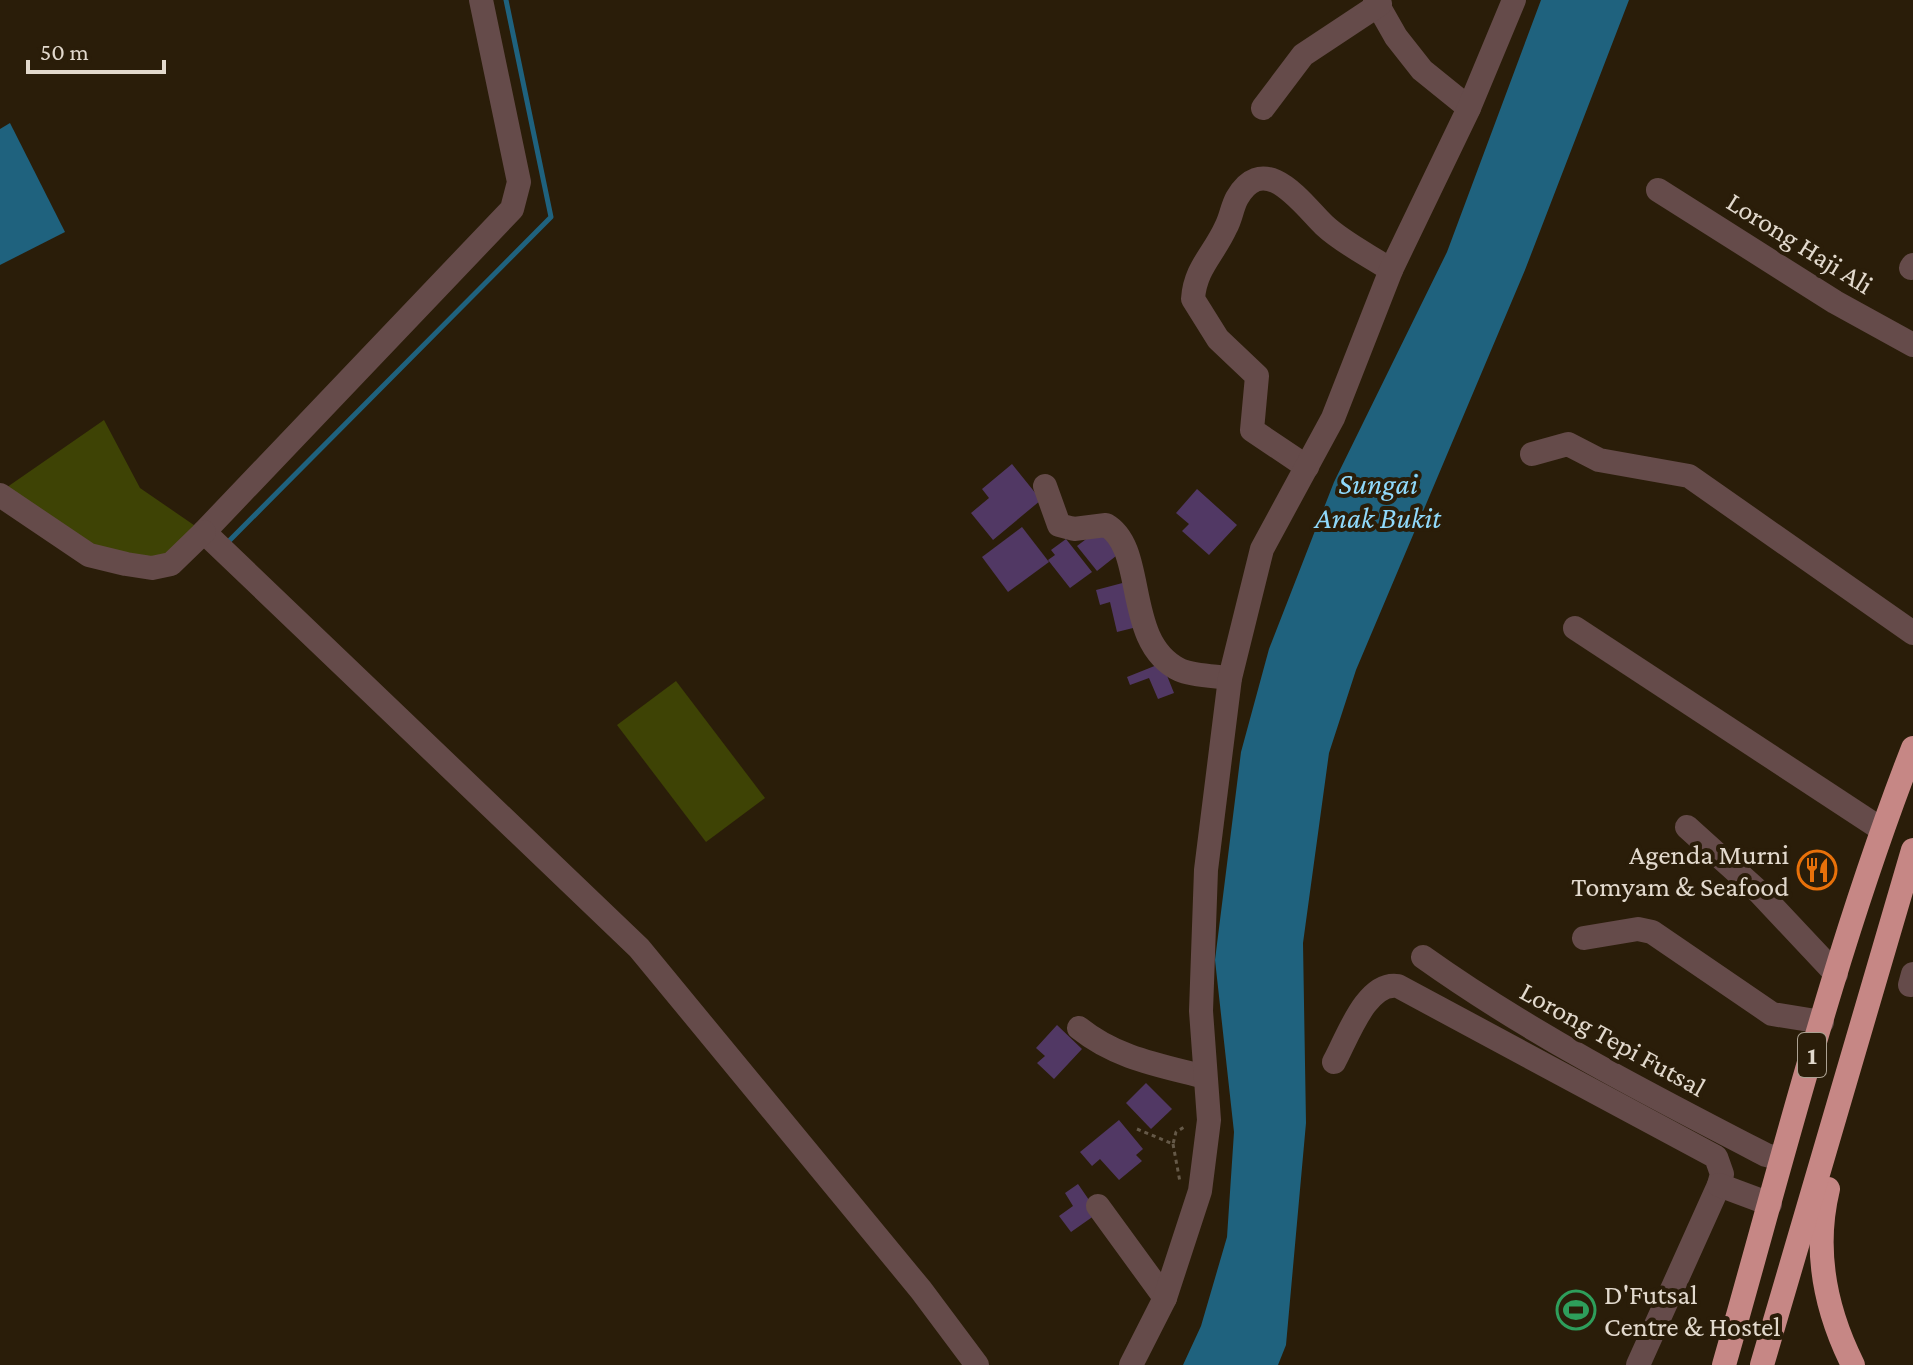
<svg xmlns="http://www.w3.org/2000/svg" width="1913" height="1365" font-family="'Crimson Pro',serif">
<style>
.green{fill:#3e4305}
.water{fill:#1f627e}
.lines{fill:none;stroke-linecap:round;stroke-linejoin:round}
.stream{stroke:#1f627e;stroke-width:5}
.building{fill:#513864}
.path{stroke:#655948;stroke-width:3;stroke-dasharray:4 4;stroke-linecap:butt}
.minor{stroke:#654b4a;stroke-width:24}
.highway{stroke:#c68785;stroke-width:24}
.labels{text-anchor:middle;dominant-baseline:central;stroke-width:8;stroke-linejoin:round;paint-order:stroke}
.shield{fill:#2a1d09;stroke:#aba192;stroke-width:2}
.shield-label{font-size:26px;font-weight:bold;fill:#e2d9cd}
.street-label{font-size:28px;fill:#e2d9cd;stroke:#2a1d09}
.poi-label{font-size:28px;fill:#e2d9cd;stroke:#2a1d09;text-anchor:end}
.water-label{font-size:30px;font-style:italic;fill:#90d9fb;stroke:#2a1d09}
</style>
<rect width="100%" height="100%" fill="#2a1d09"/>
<g class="green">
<polygon points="104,420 140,488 204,532 171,564 89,555 0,492"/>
<polygon points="676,681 765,798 706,842 617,725"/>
</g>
<g class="water">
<polygon points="1541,0 1629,0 1525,270 1356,670 1329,753 1303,943 1306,1123 1286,1345 1278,1365 1183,1365 1201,1326 1227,1237 1234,1132 1215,960 1241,752 1269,649 1334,482 1447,252"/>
<polygon points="10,123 65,232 0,265 0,129"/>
</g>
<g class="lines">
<polyline class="stream" points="227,543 551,217 506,0"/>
</g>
<g class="building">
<polygon points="1012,464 1041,500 993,540 971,513 989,498 982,489"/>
<polygon points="1197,489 1237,525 1209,555 1182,531 1189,524 1176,513"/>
<polygon points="1022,527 1049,562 1008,592 982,557"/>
<polygon points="1102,527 1121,552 1097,571 1077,546"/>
<polygon points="1066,539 1092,572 1070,588 1048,560 1055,555 1051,550"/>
<polygon points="1130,581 1141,626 1117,632 1110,602 1100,605 1096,590"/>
<polygon points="1162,663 1174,693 1158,699 1149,678 1130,685 1127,677"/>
<polygon points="1057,1025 1082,1049 1054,1079 1037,1063 1045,1056 1036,1048"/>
<polygon points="1146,1083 1172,1109 1151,1129 1126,1103"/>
<polygon points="1119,1120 1143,1149 1136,1155 1142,1161 1119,1180 1100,1159 1092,1166 1080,1152"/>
<polygon points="1078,1184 1098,1213 1071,1232 1059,1216 1073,1206 1065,1193"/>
</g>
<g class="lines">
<g class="path">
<polyline points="1137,1129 1173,1144 1176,1132 1186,1126"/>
<polyline points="1173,1144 1180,1182"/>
</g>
<g class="minor">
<polyline points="481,0 519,182 512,209 204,532 639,948 921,1290 977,1365"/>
<polyline points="1375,0 1396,37 1422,70 1469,108"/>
<polyline points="1263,108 1303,55 1380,4"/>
<polyline points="1658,190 1835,302 1913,345"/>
<polyline points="1911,268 1913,265"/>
<polyline points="1532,454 1568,444 1599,460 1689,476 1913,633"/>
<path d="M1307,467L1252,430L1257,376L1218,339L1193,299C1195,268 1214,254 1226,227C1231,218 1232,207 1237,198C1265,149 1303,205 1324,225C1343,243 1370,256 1391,270"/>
<path d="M1045,486L1059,525L1074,529L1106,525C1148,549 1122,642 1180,670C1193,676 1215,676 1230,678"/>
<polyline points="0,495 89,555 126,564 152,568 171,564 204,532"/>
<polyline points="1575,628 1881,829"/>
<polyline points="1687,827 1759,892 1836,974"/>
<polyline points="1584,938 1638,929 1652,932 1772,1014 1822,1022"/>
<path d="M1423,957C1531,1034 1648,1094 1766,1155L1781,1159"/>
<polyline points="1910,985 1913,974"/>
<path d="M1079,1028C1116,1058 1159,1065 1205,1077"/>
<path d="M1334,1062C1347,1039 1366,981 1398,986L1716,1157L1722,1174L1719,1185L1638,1365"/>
<polyline points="1719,1185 1770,1204"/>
<polyline points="1098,1206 1165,1298"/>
<polyline points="1131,1365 1165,1298 1200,1191 1209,1120 1201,1011 1206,870 1230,678 1262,549 1333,418 1391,270 1469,108 1514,0"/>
</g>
<g class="highway">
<path d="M1828,1189C1813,1251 1825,1309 1853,1365"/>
<path d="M1724,1365C1783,1158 1835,948 1913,748"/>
<polyline points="1762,1365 1913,850"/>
</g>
</g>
<defs>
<symbol id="restaurant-ring" viewBox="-11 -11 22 22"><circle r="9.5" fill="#2a1d09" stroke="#e8710a" stroke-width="1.5"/><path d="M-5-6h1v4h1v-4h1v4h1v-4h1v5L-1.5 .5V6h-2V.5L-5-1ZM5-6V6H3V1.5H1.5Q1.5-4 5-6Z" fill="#e8710a"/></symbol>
<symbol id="stadium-ring" viewBox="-11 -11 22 22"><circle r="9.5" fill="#2a1d09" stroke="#2e9e5b" stroke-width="1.5"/><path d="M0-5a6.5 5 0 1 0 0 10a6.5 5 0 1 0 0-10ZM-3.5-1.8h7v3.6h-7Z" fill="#2e9e5b"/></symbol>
</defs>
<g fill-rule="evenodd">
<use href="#restaurant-ring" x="1795" y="848" width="44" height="44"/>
<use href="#stadium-ring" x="1554" y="1288" width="44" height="44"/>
</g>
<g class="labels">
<rect class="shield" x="1798" y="1033" width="28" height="44" rx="6"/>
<g class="shield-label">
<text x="1812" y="1055">1</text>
</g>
<g class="street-label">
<text transform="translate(1800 243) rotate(32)">Lorong Haji Ali</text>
<text transform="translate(1613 1039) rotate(29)">Lorong Tepi Futsal</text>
</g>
<g class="poi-label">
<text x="1789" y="854">Agenda Murni<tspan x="1789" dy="32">Tomyam &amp; Seafood</tspan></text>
<text x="1604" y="1294" text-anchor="start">D'Futsal<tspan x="1604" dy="32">Centre &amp; Hostel</tspan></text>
</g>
<g class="water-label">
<text x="1378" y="483">Sungai<tspan x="1378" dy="34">Anak Bukit</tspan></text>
</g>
</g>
<path d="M28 60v12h136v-12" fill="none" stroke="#e2d9cd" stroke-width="4"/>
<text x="40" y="60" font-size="24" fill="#e2d9cd" stroke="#2a1d09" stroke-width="6" paint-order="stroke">50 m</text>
</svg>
